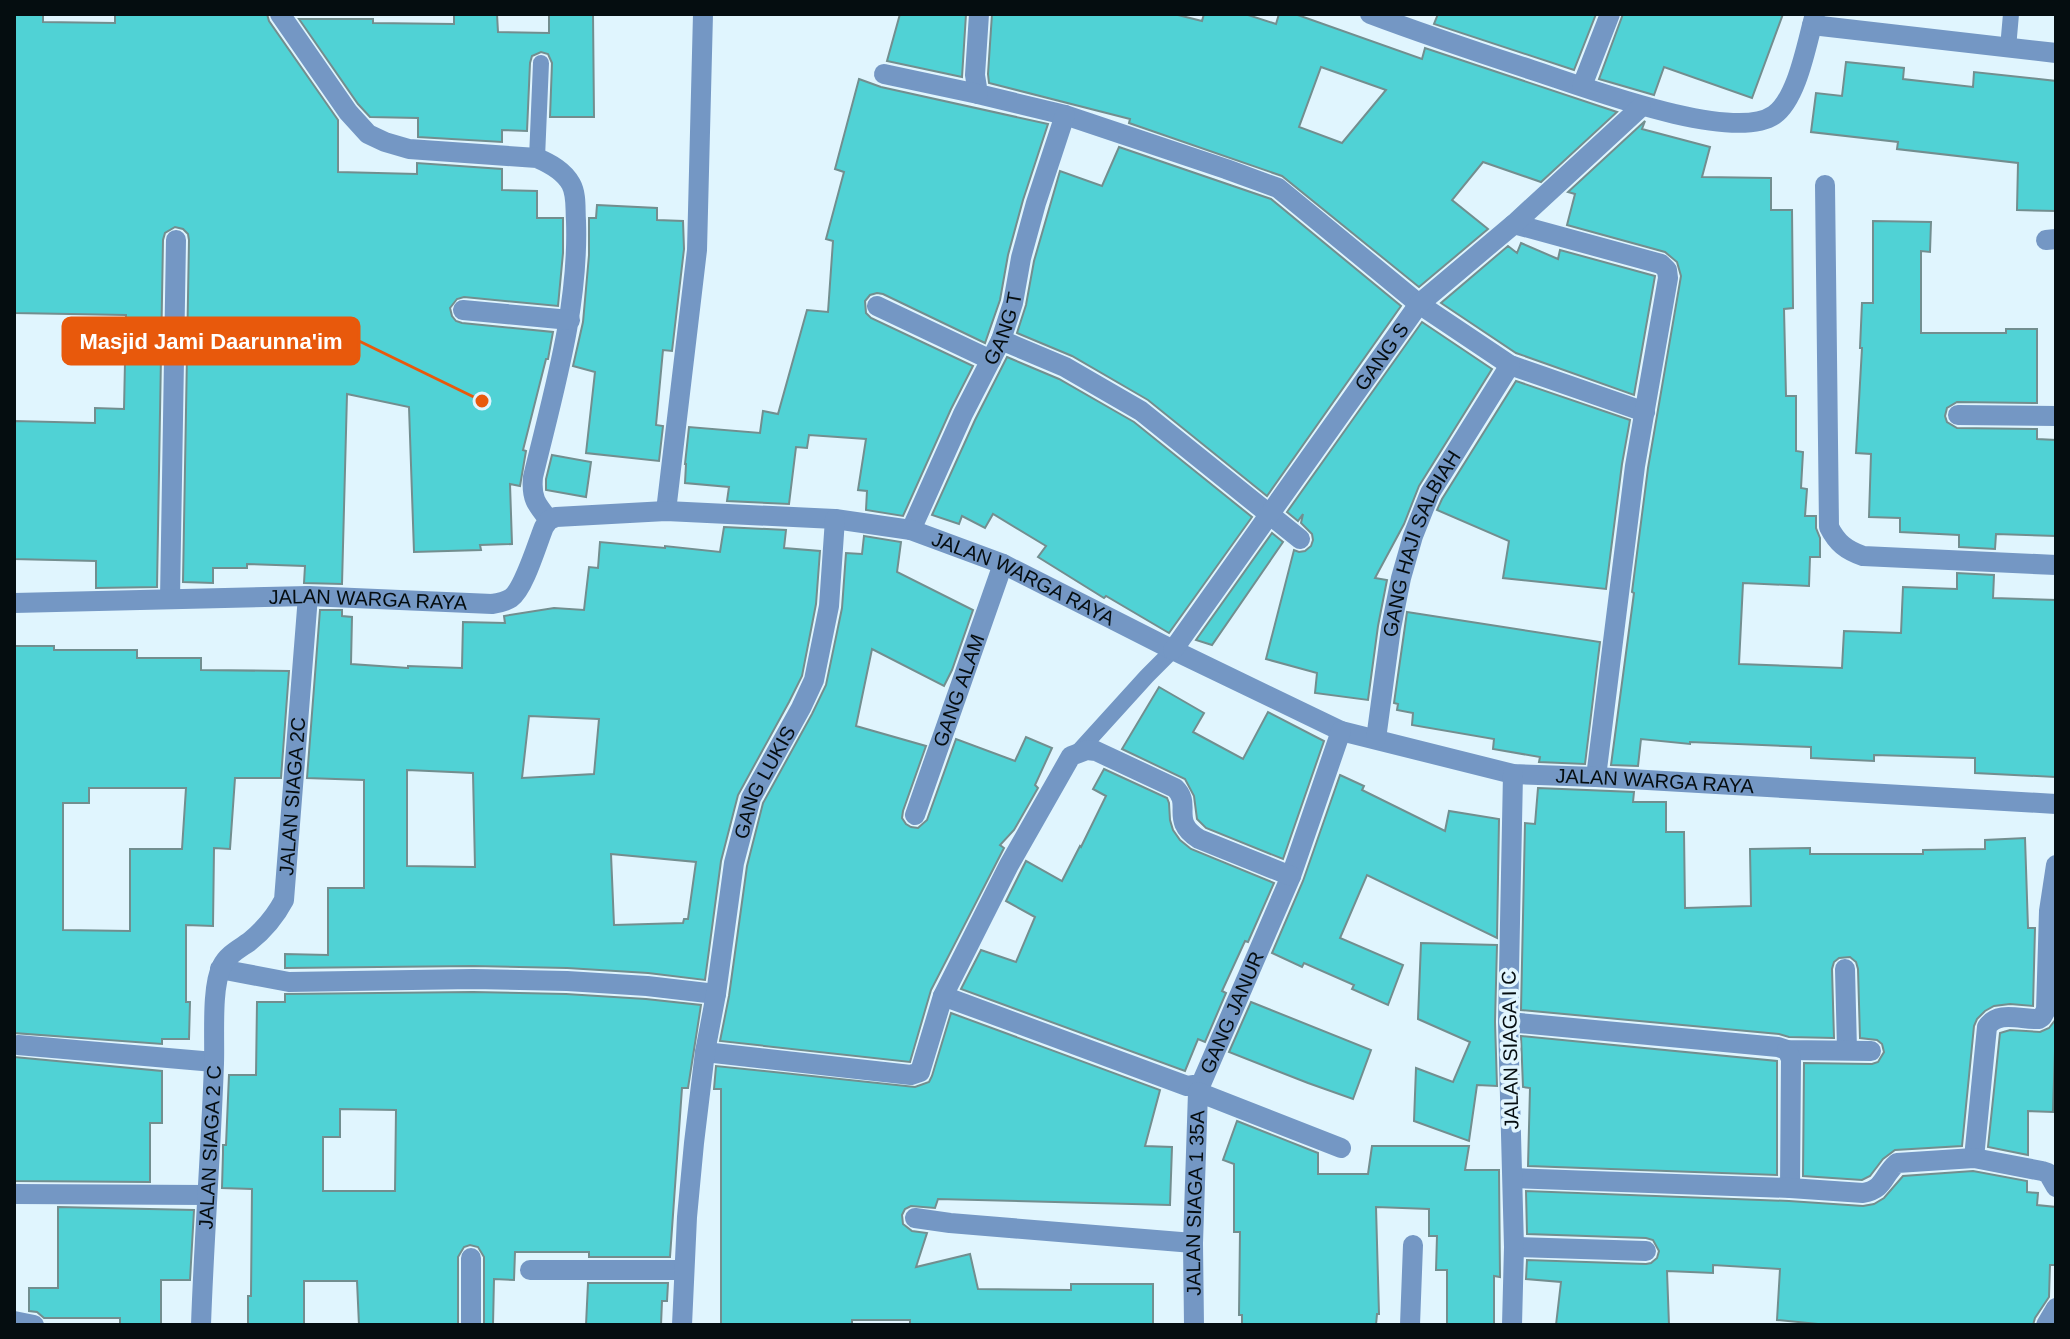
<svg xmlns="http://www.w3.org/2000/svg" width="2070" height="1339" font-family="Arial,sans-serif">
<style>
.building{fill:#50d2d5;stroke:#728e8f;stroke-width:2;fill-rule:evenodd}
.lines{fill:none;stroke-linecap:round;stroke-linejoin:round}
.lane{stroke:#7497c4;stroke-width:16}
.street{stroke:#7497c4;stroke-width:20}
.labels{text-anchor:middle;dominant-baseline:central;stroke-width:7;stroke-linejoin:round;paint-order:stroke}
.street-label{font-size:20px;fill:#050d10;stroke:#e0f5fe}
.leader{fill:none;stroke:#e8590c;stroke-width:3}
.callout-dot{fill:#e8590c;stroke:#e0f5fe;stroke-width:3}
.callout{fill:#e8590c;stroke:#e8590c;stroke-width:3}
.callout-label{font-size:22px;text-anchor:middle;font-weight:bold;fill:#fff}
</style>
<rect width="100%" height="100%" fill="#e0f5fe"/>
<g class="building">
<polygon points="14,14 43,14 43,22 115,23 115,14 267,14 269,21 338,120 338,172 417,174 417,163 502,169 502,190 537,191 537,218 563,218 563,253 558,306 464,297 457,299 450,308 452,316 456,321 462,323 553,332 548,359 546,359 523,450 526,451 520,486 510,484 512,544 480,545 481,550 414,552 409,407 347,394 342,584 304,583 305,566 247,564 247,568 213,568 213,583 183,582 189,240 188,234 183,229 175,227 165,233 163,240 157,587 96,588 96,561 14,559 14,421 95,423 95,408 124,409 126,315 14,313"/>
<polygon points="454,14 497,14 498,32 549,33 549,14 593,14 594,117 550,117 552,63 548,54 541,52 532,56 530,63 527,131 502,130 502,142 418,137 418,118 370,117 358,104 299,19 373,19 373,23 454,24"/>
<polygon points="900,14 966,14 962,77 887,61"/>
<path d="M992,14H1174L1202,21L1204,14H1245L1276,24L1279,14H1295L1422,59L1425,48L1617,112L1541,182L1483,162L1452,200L1488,229L1419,287L1282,176L1129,123L1130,119L989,83L988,74ZM1321,67L1386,90L1342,143L1299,127Z"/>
<polygon points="1438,14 1596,14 1574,70 1434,24"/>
<polygon points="1623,14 1783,14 1752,98 1664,67 1654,95 1599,79"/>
<polygon points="1846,62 1904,68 1903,79 1973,87 1974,72 2056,81 2056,211 2017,210 2018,163 1897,149 1898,142 1811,132 1816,93 1842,96"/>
<polygon points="859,79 881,87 1048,124 1023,200 1008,255 1000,300 985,343 883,294 877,293 870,295 865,301 866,313 871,318 973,366 951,409 903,516 866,510 867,491 858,490 866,439 809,435 807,448 796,447 789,504 727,501 729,487 685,483 686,464 685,464 689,427 760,433 763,411 778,414 807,310 828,312 833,241 826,239 844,172 835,169"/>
<polygon points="1645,121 1642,129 1710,147 1702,177 1771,178 1771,210 1792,210 1793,308 1784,309 1786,396 1796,396 1796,451 1803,452 1801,488 1807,489 1805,516 1816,516 1816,528 1820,538 1820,557 1810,557 1809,586 1743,583 1739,664 1842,668 1844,631 1901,633 1903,587 1957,589 1957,573 1994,575 1993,598 2056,600 2055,777 1975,773 1975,758 1874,755 1874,761 1811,758 1811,747 1690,742 1690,744 1641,739 1638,766 1611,765 1634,593 1632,592 1648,468 1681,276 1677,262 1665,252 1567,225 1575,194 1568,192"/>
<polygon points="1119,147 1271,199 1401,306 1267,496 1148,400 1072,356 1017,333 1026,305 1034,261 1060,171 1102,186"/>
<polygon points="597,205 657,208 657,220 683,221 684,249 672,351 663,350 656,425 663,426 659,461 586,453 595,372 573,366 583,322 589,255 589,218 596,218"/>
<polygon points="1873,221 1931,222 1930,252 1921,251 1921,333 2006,333 2006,329 2037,329 2037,403 1957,402 1947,408 1945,416 1947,422 1957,428 2037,429 2037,439 2056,440 2056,536 1996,534 1995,549 1959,547 1959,535 1900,532 1900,518 1869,517 1871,454 1856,453 1862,348 1860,348 1862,303 1873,303"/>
<polygon points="1521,243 1558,259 1560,250 1655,276 1634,395 1516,353 1441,303 1508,246 1517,253"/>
<polygon points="1422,322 1492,369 1419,486 1404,524 1375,578 1387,580 1378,626 1368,700 1315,693 1317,673 1266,659 1294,550 1299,552 1305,551 1311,546 1313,540 1312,534 1301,523 1303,514 1298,521 1287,512"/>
<polygon points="1007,357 1059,379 1134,422 1252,517 1169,633 1106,596 1104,598 1038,557 1046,546 993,514 985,528 962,516 959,524 932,515 975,420"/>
<polygon points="1516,381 1630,420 1622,464 1606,589 1503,578 1509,541 1437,510 1442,499"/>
<polygon points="552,455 591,462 586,497 546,490 546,479"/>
<path d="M724,527L786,530L784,548L820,551L816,604L802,676L789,702L738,795L721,861L705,980L648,973L567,968L473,966L285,968V954L328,955V888H364V780L307,778L320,610H342V616L352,617L351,664L408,668V666L462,668L463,622L505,623L504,616L554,608L584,610L589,567L598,568L600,542L665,548V546L720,552ZM529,716L599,719L594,774L522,778ZM407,770L473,773L475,867L407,866ZM611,854L696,862L688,919H684L683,923L614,925Z"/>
<polygon points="1272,533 1283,542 1212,645 1196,640"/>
<polygon points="864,536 901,542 897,572 973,610 952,670 944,686 872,649 856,726 926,746 903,811 902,818 906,824 911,827 918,828 927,820 956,739 1015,761 1026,737 1052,748 1035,785 1038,788 1014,830 1000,845 1004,848 931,990 910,1062 720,1041 729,996 747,866 763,803 812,714 826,685 842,608 846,553 862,554"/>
<polygon points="1407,612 1600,642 1585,764 1539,762 1540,757 1493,749 1494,739 1412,725 1413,713 1397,710 1398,704 1394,703"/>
<path d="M14,646H54V650H137V658H201V670L289,671L281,778H235L230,849L214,848L213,926L186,925V1002H190L189,1039H162V1044L14,1033ZM89,788H186L182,849H130V931L63,930V803H89Z"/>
<polygon points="1159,687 1204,713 1193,732 1243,759 1268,712 1324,741 1283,859 1206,828 1197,819 1194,796 1185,779 1122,749"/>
<polygon points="1104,769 1167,798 1169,803 1170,820 1173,830 1180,840 1191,849 1274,883 1248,942 1245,941 1222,991 1226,993 1205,1042 1198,1039 1185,1071 961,989 981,950 1016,962 1035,917 1006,901 1026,861 1062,881 1080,846 1081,847 1106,796 1093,789"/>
<polygon points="1340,775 1364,786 1362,790 1445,831 1449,811 1499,819 1497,938 1367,875 1340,938 1403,965 1388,1005 1352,989 1354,985 1304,963 1302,967 1272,953 1303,881"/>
<polygon points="1538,788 1634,792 1633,802 1666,802 1666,832 1684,832 1685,908 1751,906 1750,849 1810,848 1810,854 1923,854 1923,850 1985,849 1985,840 2025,838 2028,928 2035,928 2033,1006 2010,1004 1994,1006 1985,1011 1977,1019 1974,1026 1962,1146 1895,1150 1883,1159 1870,1176 1862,1180 1803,1176 1804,1063 1872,1064 1878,1062 1884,1052 1882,1044 1877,1040 1860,1038 1858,969 1856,962 1850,957 1839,958 1834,962 1832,969 1834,1038 1789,1037 1779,1034 1521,1010 1525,823 1535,824"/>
<polygon points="1421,943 1497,945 1495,1022 1497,1086 1477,1085 1469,1141 1414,1121 1416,1068 1453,1082 1470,1042 1418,1019"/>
<path d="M473,992L566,994L646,999L701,1005L688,1088H682L670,1257H589V1252H515L514,1280L494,1279L493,1325H484V1257L478,1247L470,1245L464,1247L458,1257V1325H359L357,1281H304V1325H248V1296H251L252,1189L222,1188L223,1153V1145H226L229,1075H256L257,1002H285V994ZM340,1109L396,1110L395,1191H323V1137H340Z"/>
<polygon points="1251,1002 1371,1050 1353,1099 1308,1083 1229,1052"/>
<polygon points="951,1013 1160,1090 1145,1146 1172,1147 1170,1205 938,1199 935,1208 911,1206 905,1209 902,1215 903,1224 912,1231 927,1233 916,1267 970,1254 978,1289 1071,1290 1071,1284 1153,1284 1153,1325 910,1325 910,1320 852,1320 852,1325 721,1325 721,1089 714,1089 716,1066 915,1087 929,1082 932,1076"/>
<polygon points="2056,1019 2053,1112 2028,1111 2028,1155 1988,1147 2000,1033 2010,1030 2040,1032 2049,1028"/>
<polygon points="1521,1036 1777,1061 1777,1175 1528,1166 1530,1088 1523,1087"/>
<polygon points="14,1057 162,1071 162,1123 150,1123 150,1182 14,1181"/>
<polygon points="1237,1121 1318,1153 1318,1174 1368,1174 1372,1146 1469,1146 1465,1170 1499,1170 1500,1277 1494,1276 1494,1325 1447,1325 1447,1270 1436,1270 1437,1236 1429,1236 1429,1209 1376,1207 1379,1314 1377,1314 1376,1325 1242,1325 1242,1315 1239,1315 1240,1232 1234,1232 1234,1164 1223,1160"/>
<polygon points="1973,1171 2027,1181 2027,1192 2038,1193 2037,1205 2056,1207 2056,1265 2050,1265 2049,1297 2035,1318 2033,1325 1828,1325 1777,1320 1780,1269 1713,1265 1713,1273 1667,1271 1669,1325 1556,1325 1561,1282 1526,1279 1527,1260 1646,1264 1651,1263 1657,1258 1659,1251 1653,1240 1646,1238 1527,1234 1526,1191 1789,1201 1863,1206 1874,1204 1884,1198 1903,1176"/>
<polygon points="58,1207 194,1210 190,1280 161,1280 161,1325 120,1325 120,1318 44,1318 37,1312 29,1311 29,1288 58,1288"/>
<polygon points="588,1283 668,1283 667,1301 662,1301 661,1325 586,1325"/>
</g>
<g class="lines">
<g class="lane">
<polyline points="2008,48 2011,14"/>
<polyline points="537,158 541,63"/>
<polyline points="1078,752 1147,676 1173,650"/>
</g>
<g class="street">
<path d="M280,14L348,112L368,134L385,142L409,149L537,158C551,164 564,171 571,184C577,195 575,209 576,221C579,308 553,393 533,477C531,498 536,504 549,520"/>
<polyline points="979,14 975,75 978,94 1065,115 1226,169 1278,188 1419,304 1510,365 1645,412"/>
<path d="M1370,14C1423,34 1477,52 1532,70C1579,85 1732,144 1774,115C1798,98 1807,41 1815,14"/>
<polyline points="1812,25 2056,53"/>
<polyline points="884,74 978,94"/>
<polyline points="1582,86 1610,14"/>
<path d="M1825,185L1829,527C1837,543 1846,550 1863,556L2056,565"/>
<polyline points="1514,224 1661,264 1667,270 1668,278 1635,466 1596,777"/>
<polyline points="2046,240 2056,239"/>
<polyline points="877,306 991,360"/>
<polyline points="463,310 570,320"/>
<polyline points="1001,340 1065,367 1141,411 1300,539"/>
<polyline points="1958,415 2056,416"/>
<polyline points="666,511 697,250 703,14"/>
<path id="s1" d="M911,530L963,414L1001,340L1013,303L1021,258L1036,203L1065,115"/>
<polyline points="170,599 176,240"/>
<path id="s2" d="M14,603L308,596L492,604C499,603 505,602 511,598C524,589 537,544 544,527L549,520L556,517L666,511L835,519L911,530L1003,564L1173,650L1341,731L1513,774L1596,777L2056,804"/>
<path id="s3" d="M1173,650L1419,304L1514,224L1641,107"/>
<path id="s4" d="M1376,739L1391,628L1401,578L1413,536L1430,493L1510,365"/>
<path id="s5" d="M915,815L1003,564"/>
<polyline points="220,969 289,982 473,979 567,981 647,986 716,994"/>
<polyline points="1845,969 1847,1050"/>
<path id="s6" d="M943,996L1187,1086L1201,1084L1291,876L1341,731"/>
<polyline points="1508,1022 1778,1047 1787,1050 1871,1051"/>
<polyline points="18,1045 214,1062"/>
<polyline points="1787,1050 1791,1059 1790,1188"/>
<path d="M705,1052L911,1075L920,1072L943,996L1009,865L1071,756L1087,750L1096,751L1175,788C1193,805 1169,820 1199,839L1291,876"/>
<path d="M1974,1158L1987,1027C1998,1010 2021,1020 2039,1019L2042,1017L2046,1010L2049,911L2056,865"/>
<path d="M1513,1178L1790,1188L1863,1193C1885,1189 1882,1176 1897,1163L1974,1158L2042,1171L2048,1173L2056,1187"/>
<polyline points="14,1194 207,1195"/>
<polyline points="915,1218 950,1223 1193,1243"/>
<polyline points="1514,1247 1646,1251"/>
<polyline points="471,1258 471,1325"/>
<polyline points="530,1270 683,1270"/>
<polyline points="14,1321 34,1325"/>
<path id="s7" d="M201,1325C204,1238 211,1150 214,1063C215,1038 211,987 222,966C227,955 239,949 249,942C264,930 275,917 284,900L308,596"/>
<path id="s8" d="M682,1325L687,1217L694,1143L705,1052L716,994L734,863L751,798L801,708L814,680L829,606L835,519"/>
<path id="s9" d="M1194,1325L1193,1243L1198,1092L1341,1148"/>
<polyline points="1410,1325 1413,1245"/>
<polyline points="1512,1325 1514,1247 1508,1022 1513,774"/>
<polyline points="2046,1325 2056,1308"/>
</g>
</g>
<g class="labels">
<g class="street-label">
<text stroke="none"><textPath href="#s1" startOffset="222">GANG T</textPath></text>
<text stroke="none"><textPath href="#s3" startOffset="360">GANG S</textPath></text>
<text stroke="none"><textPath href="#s4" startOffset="202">GANG HAJI SALBIAH</textPath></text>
<text stroke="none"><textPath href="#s2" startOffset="1072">JALAN WARGA RAYA</textPath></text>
<text stroke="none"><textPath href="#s2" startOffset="354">JALAN WARGA RAYA</textPath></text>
<text stroke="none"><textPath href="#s5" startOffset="132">GANG ALAM</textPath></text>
<text stroke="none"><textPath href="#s2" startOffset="1744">JALAN WARGA RAYA</textPath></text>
<text stroke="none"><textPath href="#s8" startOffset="552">GANG LUKIS</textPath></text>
<text stroke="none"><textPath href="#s7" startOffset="556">JALAN SIAGA 2C</textPath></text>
<text stroke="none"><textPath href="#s6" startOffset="352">GANG JANUR</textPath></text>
<text transform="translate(1510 1050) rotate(-91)">JALAN SIAGA I C</text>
<text stroke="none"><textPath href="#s7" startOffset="178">JALAN SIAGA 2 C</textPath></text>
<text stroke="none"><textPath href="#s9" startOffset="122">JALAN SIAGA 1 35A</textPath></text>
</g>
</g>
<path class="leader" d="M482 401L359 341"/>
<circle class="callout-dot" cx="482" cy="401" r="8"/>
<rect class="callout" x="63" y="318" width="296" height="46" rx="8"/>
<g class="callout-label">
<text x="211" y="349">Masjid Jami Daarunna'im</text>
</g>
<rect width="2070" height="1339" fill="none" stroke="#050d10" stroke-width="32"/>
</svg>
